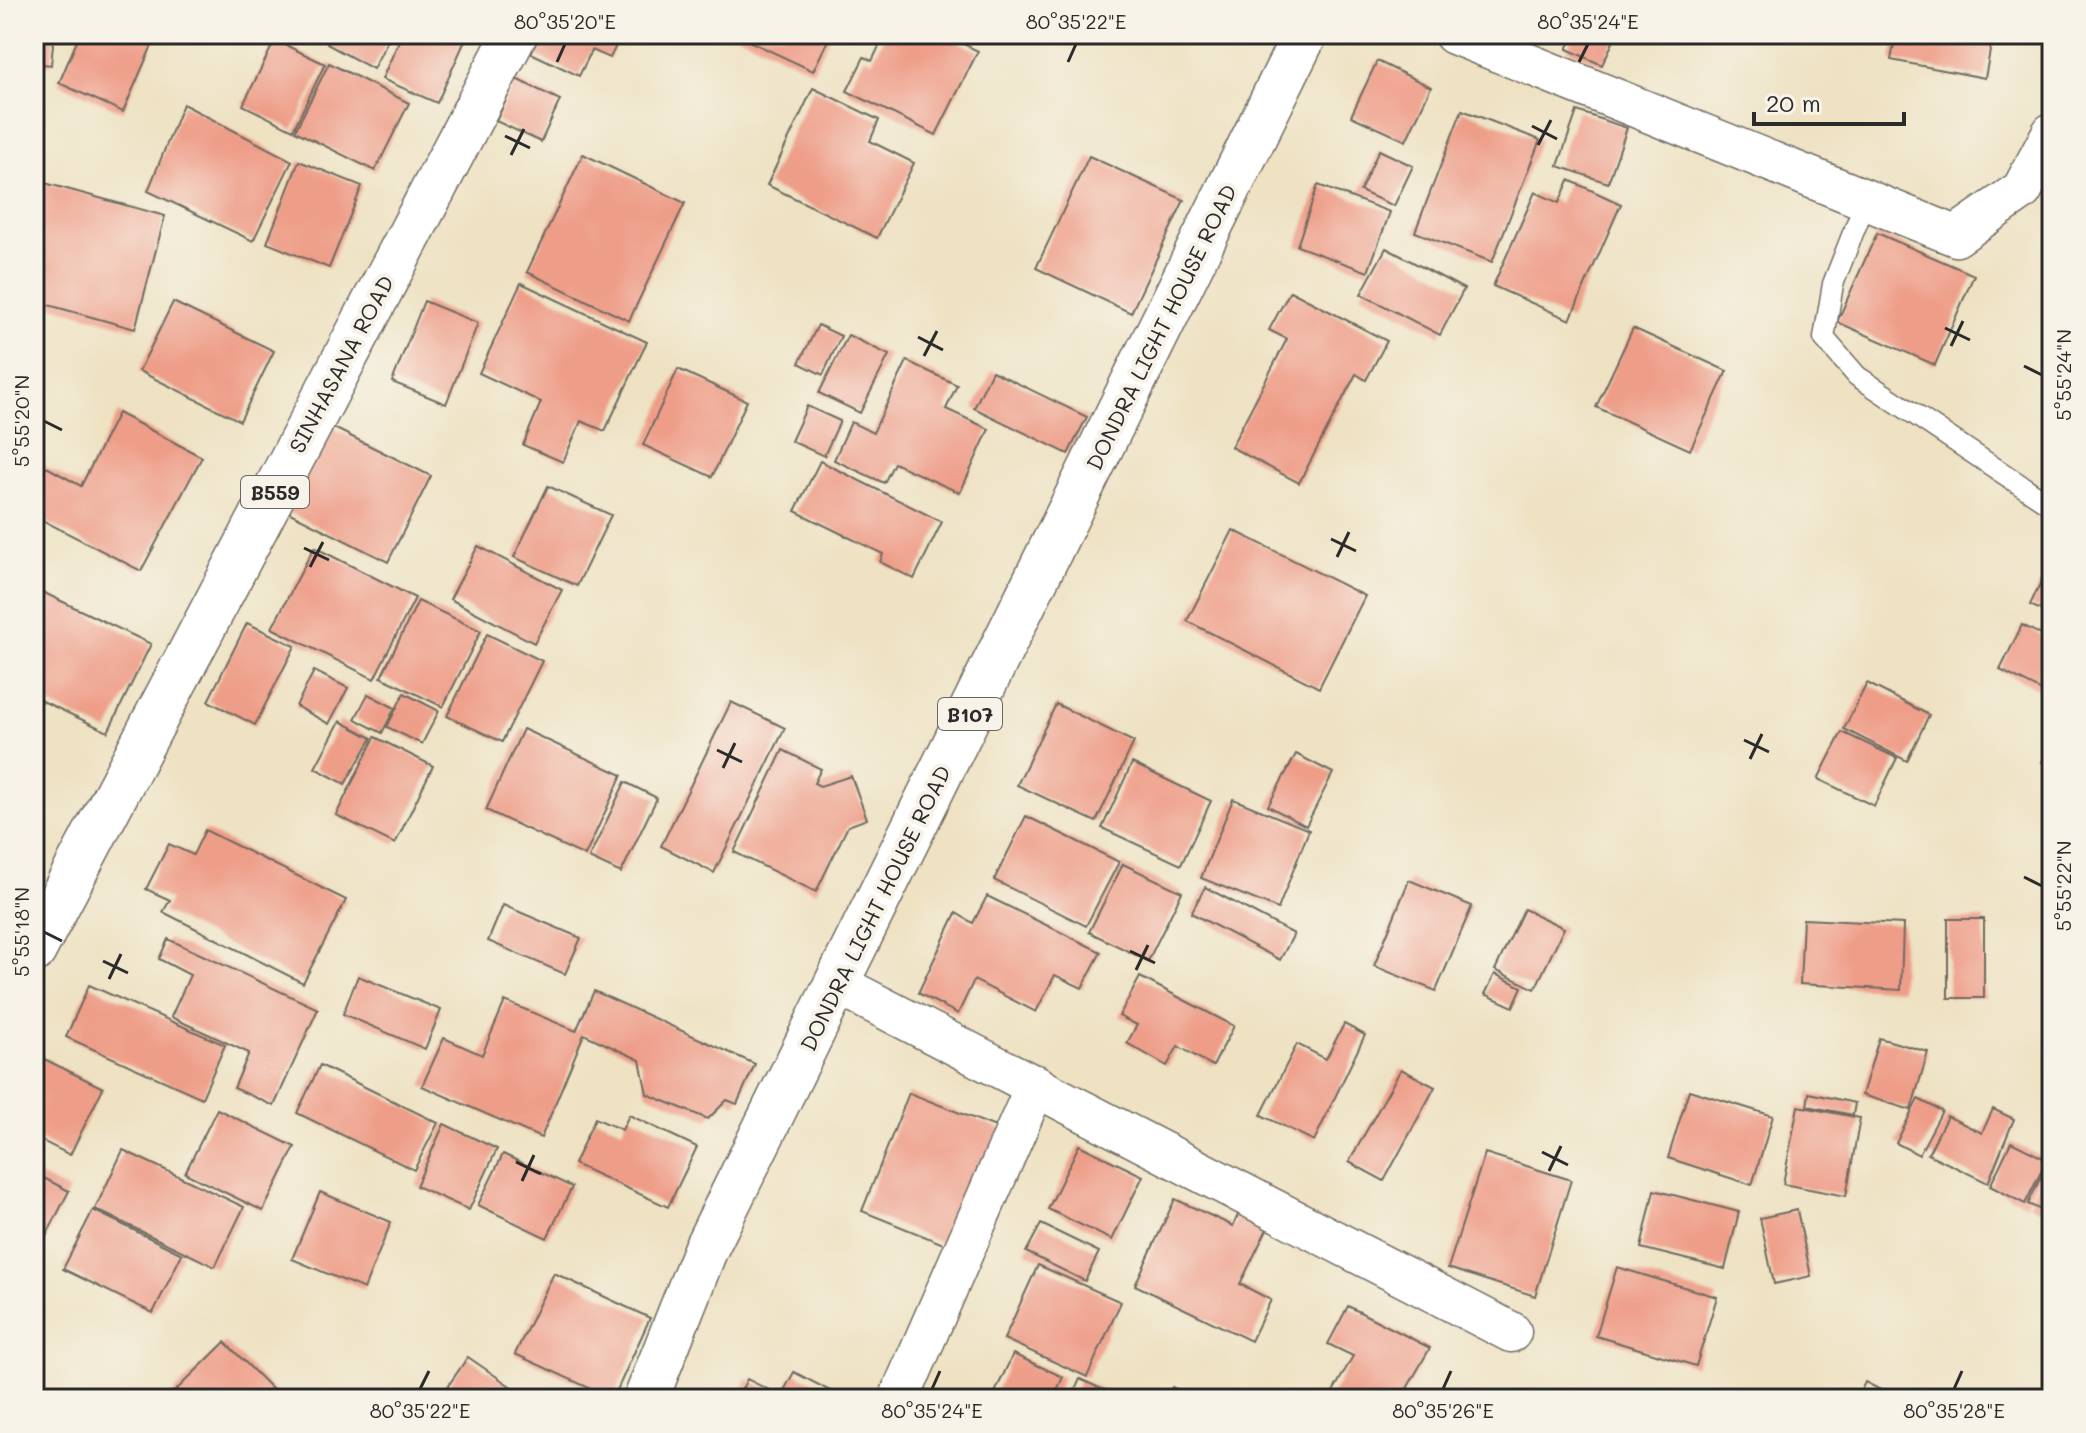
<svg xmlns="http://www.w3.org/2000/svg" width="2086" height="1433" font-family="Mali,sans-serif">
<style>
.building{fill:#ee9d88}
.lines{fill:none;stroke-linecap:round;stroke-linejoin:round}
.service-casing{stroke:#6f6b60;stroke-width:23}
.minor-casing{stroke:#6f6b60;stroke-width:43}
.primary-casing{stroke:#6f6b60;stroke-width:47}
.service{stroke:#fff;stroke-width:20}
.minor{stroke:#fff;stroke-width:40}
.primary{stroke:#fff;stroke-width:44}
.ticks{fill:none;stroke:#2b2b2b;stroke-width:3}
.labels{text-anchor:middle;dominant-baseline:central;stroke-width:8;stroke-linejoin:round;paint-order:stroke}
.shield{fill:#f7f3e8;stroke:#686764;stroke-width:2}
.shield-label{font-size:20px;font-weight:bold;fill:#2b2b2b}
.street-label{font-size:22px;fill:#2b2b2b;stroke:#f7f3e8}
.neatline{fill:none;stroke:#2b2b2b;stroke-width:3}
.ticks-label{font-size:20px;text-anchor:middle;fill:#2b2b2b}
</style>
<rect width="100%" height="100%" fill="#f7f3e8"/>
<filter id="ink" filterUnits="userSpaceOnUse"><feTurbulence type="fractalNoise" baseFrequency=".0125" numOctaves="2"/><feDisplacementMap in="SourceGraphic" scale="16" xChannelSelector="R" yChannelSelector="G"/><feConvolveMatrix kernelMatrix="1 2 1 2 8 2 1 2 1" color-interpolation-filters="sRGB"/></filter>
<filter id="wash" filterUnits="userSpaceOnUse"><feTurbulence type="fractalNoise" baseFrequency=".006" numOctaves="4" result="noise"/><feDisplacementMap in="SourceGraphic" scale="32" xChannelSelector="R" yChannelSelector="G"/><feGaussianBlur stdDeviation="1.8" result="paint"/><feColorMatrix in="noise" values="0 0 0 0 0 0 0 0 0 0 0 0 0 0 0 0 0 1.4 0 .05"/><feComposite in="paint" operator="in"/></filter>
<g filter="url(#wash)">
<rect width="100%" height="100%" fill="#eee2c3"/>
<g id="blocks">
<g class="building">
<polygon points="34,34 54,34 51,65 34,63"/>
<polygon points="80,34 157,34 123,112 59,83"/>
<polygon points="333,34 391,34 373,69 327,44"/>
<polygon points="402,34 468,34 437,103 382,79"/>
<polygon points="540,34 622,34 610,58 592,50 579,76 531,53"/>
<polygon points="734,34 831,34 813,71"/>
<polygon points="885,34 943,34 978,51 936,135 847,91 864,57 872,61"/>
<polygon points="1575,34 1617,34 1602,65 1567,49"/>
<polygon points="1896,34 1993,34 1985,78 1891,60"/>
<polygon points="275,40 325,64 293,130 243,105"/>
<polygon points="1377,61 1431,87 1406,141 1351,116"/>
<polygon points="329,63 409,103 375,171 295,131"/>
<polygon points="516,79 560,100 541,142 496,121"/>
<polygon points="813,88 879,120 870,141 914,163 877,238 767,185"/>
<polygon points="183,104 292,161 253,241 148,191"/>
<polygon points="1462,110 1540,140 1492,262 1415,232"/>
<polygon points="1577,111 1627,128 1608,183 1558,166"/>
<polygon points="1379,150 1413,166 1394,206 1360,191"/>
<polygon points="583,154 685,203 629,321 527,272"/>
<polygon points="1089,156 1184,200 1131,313 1036,268"/>
<polygon points="299,161 362,186 329,268 267,243"/>
<polygon points="34,180 165,216 135,329 34,301"/>
<polygon points="1569,180 1621,204 1570,320 1493,286 1535,192 1559,203"/>
<polygon points="1318,185 1390,212 1368,272 1297,246"/>
<polygon points="1877,233 1974,275 1935,365 1837,322"/>
<polygon points="1386,248 1464,289 1440,335 1361,294"/>
<polygon points="521,283 647,342 605,431 581,421 563,462 523,445 541,402 479,373"/>
<polygon points="1290,291 1387,341 1366,380 1356,374 1299,483 1231,447 1287,339 1269,330"/>
<polygon points="424,301 478,323 446,404 392,382"/>
<polygon points="173,302 274,351 240,421 139,371"/>
<polygon points="818,325 841,336 823,375 799,363"/>
<polygon points="1633,328 1727,371 1690,450 1596,407"/>
<polygon points="848,335 889,355 860,413 819,393"/>
<polygon points="907,361 957,385 946,409 989,429 960,493 894,463 884,483 834,460 851,422 873,433"/>
<polygon points="678,369 747,401 712,477 643,445"/>
<polygon points="992,371 1087,417 1068,454 974,408"/>
<polygon points="807,406 840,421 824,456 791,441"/>
<polygon points="118,413 202,457 141,571 34,516 34,484 43,465 81,486"/>
<polygon points="332,427 431,476 388,562 288,512"/>
<polygon points="820,461 942,522 914,579 880,562 883,554 795,511"/>
<polygon points="548,486 611,515 577,586 514,557"/>
<polygon points="1233,530 1365,596 1319,688 1187,621"/>
<polygon points="478,546 562,590 534,643 450,599"/>
<polygon points="314,547 415,598 374,679 272,628"/>
<polygon points="2052,558 2052,615 2030,605"/>
<polygon points="34,588 151,644 108,732 34,697"/>
<polygon points="418,601 481,631 443,707 381,677"/>
<polygon points="247,623 295,646 255,725 208,701"/>
<polygon points="2022,625 2052,640 2052,686 2048,694 2000,670"/>
<polygon points="487,634 542,661 502,742 447,716"/>
<polygon points="314,671 348,688 329,724 296,706"/>
<polygon points="1867,683 1929,715 1907,761 1844,729"/>
<polygon points="404,693 439,711 422,744 387,727"/>
<polygon points="368,694 395,708 382,733 355,719"/>
<polygon points="731,702 785,728 714,873 661,846"/>
<polygon points="1056,704 1134,742 1096,822 1017,785"/>
<polygon points="340,721 372,738 345,784 315,768"/>
<polygon points="523,729 622,775 585,856 486,810"/>
<polygon points="1842,732 1897,758 1874,806 1818,779"/>
<polygon points="375,737 433,766 395,844 336,815"/>
<polygon points="2052,741 2052,767 2042,762"/>
<polygon points="783,750 821,769 814,783 820,786 851,776 867,819 848,826 816,892 734,852"/>
<polygon points="1296,754 1333,773 1306,826 1268,806"/>
<polygon points="1132,763 1211,801 1181,865 1102,828"/>
<polygon points="625,782 657,798 621,873 589,858"/>
<polygon points="1233,799 1309,830 1278,909 1201,878"/>
<polygon points="1026,816 1119,862 1086,926 994,880"/>
<polygon points="205,830 346,900 303,983 163,912 170,900 146,889 169,844 193,855"/>
<polygon points="1123,864 1182,892 1148,961 1089,932"/>
<polygon points="1409,880 1472,906 1436,991 1374,966"/>
<polygon points="1205,887 1294,934 1280,960 1191,913"/>
<polygon points="987,896 1101,952 1082,988 1055,975 1036,1012 974,980 958,1014 918,993 956,913 973,923"/>
<polygon points="503,905 581,938 565,974 488,941"/>
<polygon points="1524,909 1564,928 1535,989 1495,970"/>
<polygon points="1803,919 1903,924 1901,990 1800,984"/>
<rect x="1948" y="919" width="36" height="79"/>
<polygon points="168,939 318,1009 274,1106 234,1088 249,1053 171,1017 190,975 159,959"/>
<polygon points="1495,974 1522,987 1513,1007 1485,994"/>
<polygon points="358,976 441,1010 425,1049 343,1014"/>
<polygon points="1140,977 1234,1026 1213,1066 1178,1046 1167,1066 1127,1043 1137,1025 1119,1016"/>
<polygon points="89,985 225,1045 202,1098 66,1037"/>
<polygon points="594,991 755,1064 737,1104 727,1100 708,1119 647,1094 640,1060 584,1034 541,1138 422,1086 444,1038 482,1055 505,1001 576,1031"/>
<polygon points="1344,1024 1365,1035 1314,1141 1261,1115 1297,1044 1326,1059"/>
<polygon points="1879,1038 1928,1052 1911,1110 1862,1095"/>
<polygon points="34,1054 103,1088 70,1155 34,1137"/>
<polygon points="320,1065 438,1123 414,1170 297,1113"/>
<polygon points="1401,1069 1435,1087 1384,1181 1349,1162"/>
<polygon points="1689,1090 1773,1116 1752,1185 1668,1158"/>
<polygon points="909,1093 1006,1131 958,1250 862,1211"/>
<polygon points="1809,1093 1855,1103 1853,1115 1807,1106"/>
<polygon points="1918,1099 1942,1111 1919,1155 1896,1143"/>
<polygon points="1798,1106 1860,1118 1846,1196 1783,1184"/>
<polygon points="217,1109 295,1147 263,1211 185,1173"/>
<polygon points="1993,1109 2014,1119 1988,1183 1928,1154 1947,1116 1982,1133"/>
<polygon points="629,1115 697,1147 668,1207 574,1164 595,1118 622,1130"/>
<polygon points="444,1124 497,1149 469,1210 416,1186"/>
<polygon points="2011,1142 2047,1160 2025,1204 1990,1186"/>
<polygon points="1079,1145 1143,1176 1112,1240 1048,1209"/>
<polygon points="123,1150 244,1207 215,1267 95,1209"/>
<polygon points="1485,1153 1571,1180 1535,1296 1448,1268"/>
<polygon points="2052,1153 2052,1215 2028,1204"/>
<polygon points="503,1154 572,1187 547,1238 478,1205"/>
<polygon points="34,1173 69,1191 34,1260"/>
<polygon points="1654,1190 1739,1212 1725,1269 1641,1248"/>
<polygon points="320,1192 391,1222 364,1289 292,1259"/>
<polygon points="1175,1199 1233,1226 1242,1206 1271,1221 1240,1284 1271,1300 1251,1341 1135,1285"/>
<polygon points="93,1210 182,1254 153,1313 63,1269"/>
<polygon points="1797,1210 1811,1276 1774,1284 1760,1218"/>
<polygon points="1041,1224 1099,1252 1085,1281 1026,1252"/>
<polygon points="1038,1265 1121,1302 1087,1377 1004,1339"/>
<polygon points="1617,1267 1717,1297 1696,1366 1596,1336"/>
<polygon points="554,1273 650,1318 613,1399 515,1354"/>
<polygon points="1348,1306 1430,1348 1401,1399 1329,1399 1353,1356 1328,1344"/>
<polygon points="225,1342 282,1399 167,1399"/>
<polygon points="1013,1354 1063,1377 1053,1399 992,1399"/>
<polygon points="468,1357 529,1399 439,1399"/>
<polygon points="794,1372 838,1395 835,1399 737,1399 747,1379 781,1396"/>
<polygon points="1080,1379 1123,1399 1071,1399"/>
<polygon points="1865,1382 1898,1399 1857,1399"/>
<polygon points="1172,1387 1196,1399 1166,1399"/>
</g>
</g>
</g>
<g filter="url(#ink)">
<use href="#blocks" fill-opacity="0" stroke="#6f6b60" stroke-width="2"/>
<g class="lines">
<defs>
<polyline id="service" points="1866,200 1833,284 1824,338 1857,376 2052,506"/>
<g id="minor">
<polyline points="1454,34 1956,236 2022,190 2052,133"/>
<polyline points="837,984 1511,1332"/>
<polyline points="899,1399 1036,1085"/>
</g>
<g id="primary">
<polyline points="34,950 515,34"/>
<polyline points="646,1399 705,1250 1305,34"/>
</g>
</defs>
<use href="#service" class="service-casing"/>
<use href="#minor" class="minor-casing"/>
<use href="#primary" class="primary-casing"/>
<use href="#service" class="service"/>
<use href="#minor" class="minor"/>
<use href="#primary" class="primary"/>
</g>
</g>
<path class="ticks" d="M557,62L565,44M1068,62L1076,44M1579,62L1588,44M1532,126L1557,139M505,136L530,148M1538,145L1551,120M511,155L524,129M1945,328L1970,340M918,337L943,350M1951,346L1963,321M924,356L937,331M2024,366L2042,375M44,421L62,430M1331,539L1356,551M304,548L329,560M1337,557L1349,532M310,567L323,542M1744,740L1769,752M717,750L742,762M1750,759L1762,734M723,768L735,743M2024,877L2042,886M44,932L62,941M1130,951L1155,963M103,961L128,973M1136,970L1148,945M109,979L121,954M1542,1152L1568,1165M516,1162L541,1174M1549,1171L1561,1146M522,1181L534,1155M420,1389L429,1371M932,1389L940,1371M1443,1389L1451,1371M1954,1389L1962,1371"/>
<g class="labels">
<g class="shield">
<rect x="241" y="476" width="68" height="32" rx="6"/>
<rect x="938" y="698" width="64" height="32" rx="6"/>
</g>
<g class="shield-label">
<text x="275" y="492">B559</text>
<text x="970" y="714">B107</text>
</g>
<g class="street-label">
<text transform="translate(1161 327) rotate(-64)">DONDRA LIGHT HOUSE ROAD</text>
<text transform="translate(341 364) rotate(-62)">SINHASANA ROAD</text>
<text transform="translate(875 908) rotate(-64)">DONDRA LIGHT HOUSE ROAD</text>
</g>
</g>
<rect width="2086" height="1433" fill="none" stroke="#f7f3e8" stroke-width="88"/>
<path d="M1754 112v12h150v-12" fill="none" stroke="#2b2b2b" stroke-width="4"/>
<text x="1766" y="112" font-size="24" fill="#2b2b2b" stroke="#f7f3e8" stroke-width="6" paint-order="stroke">20 m</text>
<rect x="44" y="44" width="1998" height="1345" class="neatline"/>
<g class="ticks-label">
<text x="565" y="29">80°35'20"E</text>
<text x="1076" y="29">80°35'22"E</text>
<text x="1588" y="29">80°35'24"E</text>
<text transform="translate(2064 375) rotate(-90)" y="7">5°55'24"N</text>
<text transform="translate(22 421) rotate(-90)" y="7">5°55'20"N</text>
<text transform="translate(2064 886) rotate(-90)" y="7">5°55'22"N</text>
<text transform="translate(22 932) rotate(-90)" y="7">5°55'18"N</text>
<text x="420" y="1418">80°35'22"E</text>
<text x="932" y="1418">80°35'24"E</text>
<text x="1443" y="1418">80°35'26"E</text>
<text x="1954" y="1418">80°35'28"E</text>
</g>
</svg>
